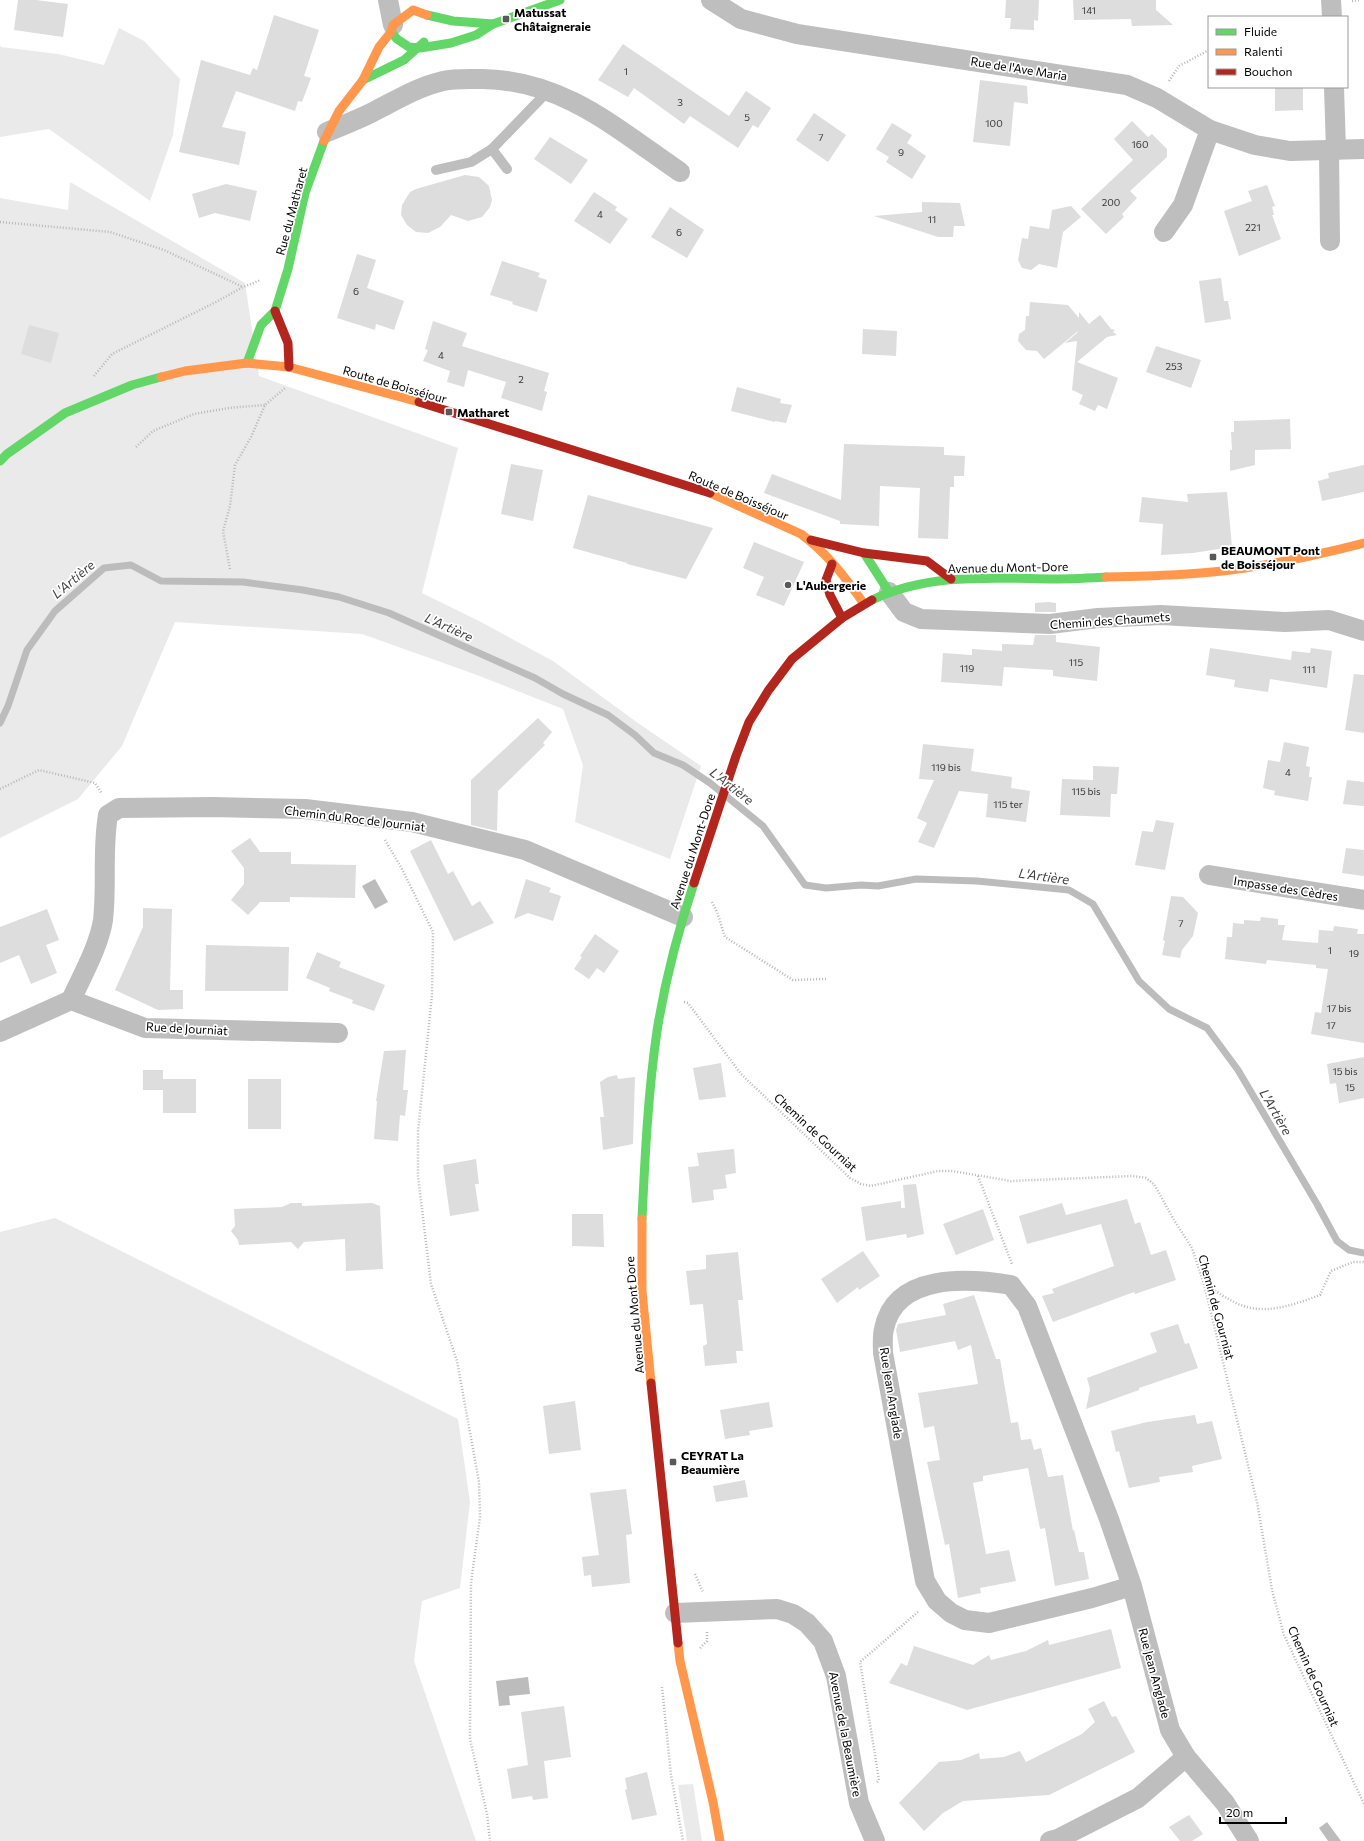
<svg xmlns="http://www.w3.org/2000/svg" width="1364" height="1841" font-family="Commissioner,sans-serif">
<style>
.green{fill:#eaeaea}
.water{fill:#bcbcbc}
.lines{fill:none;stroke-linecap:round;stroke-linejoin:round}
.stream{stroke:#bcbcbc;stroke-width:7}
.building{fill:#ddd}
.path{stroke:#b8b8b8;stroke-width:2.5;stroke-dasharray:1 2;stroke-linecap:butt}
.lane{stroke:#bebebe;stroke-width:10}
.street{stroke:#bebebe;stroke-width:20}
.fast{stroke:#63d668;stroke-width:9}
.slow{stroke:#ff974d;stroke-width:9}
.jam{stroke:#b3261e;stroke-width:9}
.poi-dot{fill:#595959;stroke:#fff;stroke-width:1.5}
.labels{text-anchor:middle;dominant-baseline:central;stroke-width:3.5;stroke-linejoin:round;paint-order:stroke}
.number-label{font-size:10px;fill:#373737}
.poi-label{font-size:12px;font-weight:bold;fill:#000;stroke:#fff;text-anchor:start}
.street-label{font-size:12px;fill:#000;stroke:#fff}
.water-label{font-size:13px;font-style:italic;fill:#414141;stroke:#fff}
</style>
<rect width="100%" height="100%" fill="#fff"/>
<g class="green">
<polygon points="119,28 144,41 180,79 173,135 150,201 49,129 0,137 0,45 1,47 58,54 104,65"/>
<polygon points="70,182 245,283 259,376 458,448 422,593 481,622 553,661 638,723 701,766 670,859 575,822 583,765 563,709 477,675 362,634 175,622 122,746 78,799 0,838 0,198 68,210"/>
<polygon points="55,1218 458,1419 470,1502 460,1588 422,1601 414,1661 476,1841 0,1841 0,1232"/>
<polygon points="693,1784 702,1841 687,1841 678,1785"/>
</g>
<g class="water">
<polygon points="375,879 388,902 375,909 362,886"/>
<polygon points="528,1677 530,1694 509,1696 510,1705 499,1706 496,1681"/>
<polygon points="1327,1822 1341,1841 1328,1841 1319,1828"/>
</g>
<g class="lines">
<polyline class="stream" points="0,723 8,706 27,650 55,611 104,568 131,565 161,581 243,582 303,590 339,597 389,613 535,678 563,694 608,715 635,735 654,753 683,765 710,783 763,826 805,885 826,888 861,885 878,886 916,879 977,881 1069,890 1093,904 1139,981 1169,1009 1207,1028 1238,1070 1317,1204 1337,1241 1349,1250 1364,1253"/>
</g>
<g class="building">
<polygon points="18,0 36,0 68,4 63,37 14,30"/>
<polygon points="1006,0 1039,0 1038,21 1034,20 1034,30 1010,29 1011,18 1005,18"/>
<polygon points="1073,0 1156,0 1156,10 1173,25 1132,26 1131,19 1074,20"/>
<polygon points="274,15 319,30 304,76 311,78 302,102 298,101 295,111 236,91 222,127 246,132 239,165 179,152 201,60 250,75 253,68 257,70"/>
<polygon points="623,44 729,116 746,91 771,108 758,128 753,125 738,148 690,116 684,124 634,88 628,97 598,80"/>
<polygon points="980,80 1027,86 1028,104 1014,102 1010,146 973,142"/>
<polygon points="1275,87 1303,87 1303,110 1275,111"/>
<polygon points="814,113 846,135 828,162 796,140"/>
<polygon points="1132,121 1148,137 1152,134 1167,149 1167,157 1130,191 1137,198 1122,214 1124,217 1106,234 1081,209 1133,160 1114,139"/>
<polygon points="892,123 912,135 907,143 926,156 912,179 886,162 889,157 876,149"/>
<polygon points="550,137 588,160 571,184 534,159"/>
<polygon points="465,175 479,177 489,186 492,200 490,207 482,217 468,221 451,215 440,227 428,233 416,232 407,225 401,215 402,205 410,192 416,189"/>
<polygon points="226,184 257,191 250,221 215,213 199,218 192,194"/>
<polygon points="1267,185 1275,206 1272,207 1274,215 1272,215 1281,239 1239,256 1224,211 1252,201 1248,191"/>
<polygon points="594,192 617,207 615,210 628,219 610,244 574,221"/>
<polygon points="922,202 960,203 965,226 954,226 953,237 938,237 874,216 922,212"/>
<polygon points="1071,206 1081,217 1063,232 1057,268 1039,264 1031,270 1022,268 1018,260 1022,238 1028,239 1030,226 1049,229 1052,210"/>
<polygon points="670,207 704,230 687,258 651,237"/>
<polygon points="357,254 376,260 367,288 404,301 394,330 376,324 375,330 337,318"/>
<polygon points="502,261 540,273 538,277 547,280 537,312 512,304 513,302 490,295"/>
<polygon points="1221,278 1224,301 1228,301 1231,319 1205,323 1199,281"/>
<polygon points="1030,302 1068,305 1079,318 1079,312 1089,324 1100,315 1111,329 1115,330 1113,332 1117,335 1107,337 1077,362 1118,378 1107,409 1098,405 1095,411 1079,404 1083,395 1072,390 1077,341 1065,343 1077,333 1078,331 1044,359 1037,351 1026,350 1018,341 1019,334 1025,330 1026,316 1029,316"/>
<polygon points="433,321 467,333 462,346 549,373 544,391 547,392 542,411 501,398 506,382 468,370 464,387 447,382 450,371 423,361 428,350 425,349"/>
<polygon points="29,325 59,333 51,363 21,354"/>
<polygon points="863,329 897,331 896,356 862,354"/>
<polygon points="1156,346 1201,360 1191,388 1146,372"/>
<polygon points="737,387 781,399 780,403 792,405 786,423 775,421 775,422 731,411"/>
<polygon points="1290,419 1291,449 1255,450 1255,465 1230,471 1230,450 1232,450 1231,432 1234,432 1234,421"/>
<polygon points="844,444 944,447 944,455 965,456 964,476 954,476 954,487 950,487 948,539 918,538 920,488 880,486 879,526 840,524 840,521 764,493 772,474 841,500"/>
<polygon points="511,464 543,470 533,521 501,514"/>
<polygon points="1364,465 1364,492 1322,501 1318,481 1329,478 1328,473"/>
<polygon points="1227,492 1232,547 1193,553 1161,555 1163,524 1139,522 1142,497 1188,502 1187,494"/>
<polygon points="588,495 687,521 713,528 686,579 627,564 627,563 573,548"/>
<polygon points="754,542 804,562 784,606 756,595 764,577 743,568"/>
<polygon points="1049,602 1056,603 1056,612 1035,612 1035,603"/>
<polygon points="1035,635 1056,635 1056,642 1100,647 1097,681 1053,676 1053,670 1004,667 1002,686 941,682 943,653 972,655 972,649 1002,651 1002,644 1033,645"/>
<polygon points="1210,648 1291,660 1292,651 1310,653 1311,648 1332,651 1327,688 1270,679 1268,692 1234,687 1235,680 1206,675"/>
<polygon points="1354,674 1364,675 1364,733 1345,730"/>
<polygon points="538,718 552,732 543,743 545,745 498,791 497,831 471,825 471,780"/>
<polygon points="1284,742 1309,747 1306,766 1310,767 1309,777 1312,777 1308,801 1274,795 1275,791 1263,788 1268,760 1280,762"/>
<polygon points="923,744 974,749 971,771 1012,777 1011,788 1030,791 1026,822 986,817 988,794 959,791 934,848 918,842 927,823 917,818 934,780 919,779"/>
<polygon points="1093,766 1119,767 1117,794 1111,794 1110,817 1060,815 1062,779 1093,780"/>
<polygon points="1347,780 1364,782 1364,806 1343,804"/>
<polygon points="1156,820 1174,823 1165,870 1135,865 1142,831 1153,832"/>
<polygon points="250,838 260,852 291,852 291,864 356,865 355,898 290,897 290,902 260,902 248,915 231,900 244,884 244,868 231,851"/>
<polygon points="431,840 448,874 453,871 472,906 480,901 494,923 454,941 410,851"/>
<polygon points="1346,848 1364,850 1364,876 1342,873"/>
<polygon points="526,879 551,888 549,892 561,896 553,921 528,913 514,919"/>
<polygon points="1171,896 1183,897 1198,913 1193,936 1182,950 1180,958 1162,955 1165,941 1163,940"/>
<polygon points="143,908 172,909 170,990 183,990 183,1009 158,1010 115,990 143,927"/>
<polygon points="47,909 59,940 46,945 57,973 31,984 19,955 0,963 0,927"/>
<polygon points="1261,917 1278,919 1278,925 1285,925 1282,940 1318,943 1319,930 1333,931 1334,926 1358,929 1357,934 1364,934 1364,1043 1311,1034 1315,1012 1321,1013 1328,969 1316,968 1316,965 1267,960 1266,964 1225,959 1227,937 1232,937 1233,923 1244,924 1244,920 1260,921"/>
<polygon points="595,934 619,951 604,973 597,968 589,979 574,969 582,957 580,956"/>
<polygon points="206,945 289,947 288,991 205,991"/>
<polygon points="317,952 341,962 339,967 385,985 374,1011 352,1003 353,1000 329,991 330,988 306,978"/>
<polygon points="406,1050 403,1090 408,1090 405,1116 400,1115 398,1141 374,1139 377,1101 376,1101 384,1051"/>
<polygon points="1364,1057 1364,1098 1339,1103 1336,1083 1330,1084 1327,1064"/>
<polygon points="721,1063 726,1097 699,1100 693,1068"/>
<polygon points="143,1070 163,1070 163,1079 196,1079 196,1113 163,1113 163,1090 143,1090"/>
<polygon points="617,1075 618,1079 635,1077 633,1144 603,1150 600,1117 604,1117 600,1082 608,1077"/>
<rect x="248" y="1079" width="33" height="50"/>
<polygon points="734,1149 736,1173 725,1175 727,1188 713,1190 714,1200 692,1203 688,1167 699,1166 697,1153"/>
<polygon points="476,1159 479,1184 475,1184 479,1211 450,1216 443,1165"/>
<polygon points="916,1184 924,1234 907,1238 906,1234 866,1241 861,1207 901,1201 901,1208 905,1208 903,1185"/>
<polygon points="1127,1199 1135,1224 1140,1222 1151,1255 1166,1250 1176,1280 1135,1294 1134,1292 1053,1322 1042,1296 1054,1293 1052,1289 1114,1266 1101,1224 1027,1244 1019,1216 1062,1203 1066,1215"/>
<polygon points="291,1203 302,1203 302,1206 372,1203 380,1206 383,1269 346,1271 345,1239 304,1242 298,1249 291,1242 239,1245 238,1240 231,1231 235,1226 234,1209 282,1207"/>
<polygon points="983,1209 994,1240 956,1255 943,1224"/>
<polygon points="572,1214 603,1214 604,1247 572,1246"/>
<polygon points="863,1251 880,1276 859,1290 858,1287 837,1303 821,1279"/>
<polygon points="738,1252 743,1300 738,1300 743,1351 736,1351 737,1363 705,1366 703,1346 707,1344 703,1304 690,1305 686,1271 706,1269 706,1255"/>
<polygon points="974,1295 996,1359 1000,1359 1011,1423 1018,1422 1021,1440 1031,1439 1034,1450 1041,1448 1048,1477 1063,1475 1073,1531 1074,1530 1079,1552 1084,1552 1089,1579 1055,1586 1045,1528 1040,1529 1028,1468 983,1476 983,1481 973,1483 986,1554 1009,1550 1016,1581 980,1588 981,1593 958,1598 949,1544 945,1545 927,1462 940,1460 934,1426 924,1428 918,1393 978,1384 971,1345 958,1350 955,1341 900,1352 896,1330 898,1324 946,1315 943,1304"/>
<polygon points="1178,1324 1185,1344 1189,1343 1198,1368 1139,1388 1139,1390 1086,1409 1090,1389 1087,1378 1157,1352 1150,1333"/>
<polygon points="575,1401 581,1450 549,1454 543,1406"/>
<polygon points="769,1402 773,1427 749,1431 750,1435 725,1439 720,1410"/>
<polygon points="1195,1415 1197,1424 1212,1421 1222,1459 1192,1466 1193,1472 1159,1477 1160,1482 1129,1488 1119,1451 1116,1452 1111,1431 1147,1422"/>
<polygon points="745,1480 748,1497 716,1502 713,1486"/>
<polygon points="626,1489 632,1534 626,1535 630,1583 592,1587 591,1575 584,1576 582,1557 599,1555 590,1493"/>
<polygon points="1111,1629 1121,1668 967,1710 889,1683 901,1663 907,1666 914,1646 973,1665 989,1655 991,1660 1026,1651 1048,1640 1049,1645"/>
<polygon points="1104,1701 1112,1717 1116,1716 1135,1752 1049,1795 963,1801 943,1813 924,1831 899,1803 939,1762 961,1760 979,1753 980,1759 1004,1757 1020,1751 1026,1762 1082,1734 1095,1722 1088,1709"/>
<polygon points="564,1706 571,1757 544,1761 548,1798 533,1800 532,1796 512,1799 507,1769 528,1765 521,1712"/>
<polygon points="647,1772 657,1815 632,1820 625,1790 627,1789 625,1778"/>
<polygon points="1189,1815 1203,1834 1192,1841 1180,1841 1169,1827"/>
</g>
<g class="lines">
<g class="path">
<polyline points="1352,1 1360,0"/>
<polyline points="1169,81 1179,66 1209,50"/>
<polyline points="0,222 110,232 164,250 243,287"/>
<polyline points="94,376 112,354 216,302 243,287 261,280"/>
<polyline points="136,447 153,431 194,414 229,408 265,405"/>
<polyline points="230,569 223,531 230,506 235,465 251,437 265,405 285,388"/>
<polyline points="0,789 39,770 95,783 102,794"/>
<polyline points="385,840 402,869 433,932 432,995 418,1132 418,1176 431,1284 457,1361 479,1482 480,1517 471,1583 470,1739 487,1814 490,1841"/>
<polyline points="712,902 717,912 725,937 793,980 826,979"/>
<polyline points="684,1002 688,1003 741,1074 850,1178 861,1184 871,1186 938,1171 952,1171 1011,1181 1132,1176 1146,1178 1154,1184 1174,1220 1192,1248 1204,1284 1257,1502 1272,1590 1284,1635 1364,1804"/>
<polyline points="978,1176 1012,1264"/>
<path d="M1205,1284C1214,1290 1224,1297 1234,1302C1262,1317 1293,1305 1320,1295L1331,1271L1353,1262H1364"/>
<polyline points="695,1574 703,1592"/>
<polyline points="700,1648 707,1641 707,1632"/>
<polyline points="662,1687 671,1775 683,1841"/>
<polyline points="877,1782 879,1780 860,1662 919,1611"/>
</g>
<g class="lane">
<polyline points="507,169 492,149 549,90"/>
<polyline points="436,170 471,162 492,149"/>
</g>
<g class="street">
<polyline points="388,0 393,25"/>
<polyline points="711,0 741,19 797,34 1127,85 1157,98 1210,130 1183,205 1164,232"/>
<polyline points="1331,0 1332,17"/>
<polyline points="1334,87 1336,150"/>
<polyline points="1210,130 1255,145 1290,151 1364,149"/>
<path d="M327,132C341,126 357,120 371,113C395,101 417,87 443,81C456,78 470,79 483,79C563,80 617,129 680,172"/>
<polyline points="1329,150 1330,241"/>
<polyline points="889,592 904,612 921,619 1050,624 1098,618 1161,615 1285,622 1329,620 1364,631"/>
<polyline points="1209,875 1364,900"/>
<path d="M71,1000C82,976 99,946 103,920C107,885 102,850 108,815L119,808L213,807L305,809L412,822L525,850L683,917"/>
<polyline points="0,1032 71,1000 145,1028 338,1033"/>
<path d="M1132,1586L1092,1598L989,1623L965,1620L951,1613L937,1601L925,1581L883,1353C883,1345 882,1336 884,1329C895,1273 968,1278 1011,1285L1027,1306L1109,1519L1132,1586L1170,1730L1186,1757L1225,1803L1249,1841"/>
<polyline points="675,1613 777,1609 793,1614 807,1623 823,1641 836,1676 859,1803 875,1841"/>
<polyline points="1050,1841 1058,1839 1138,1798 1186,1757"/>
</g>
<g class="fast">
<polyline points="427,15 453,21 493,24"/>
<polyline points="391,32 397,39 409,47 420,48 451,43 476,35 493,24 560,0"/>
<polyline points="363,80 404,60 424,42"/>
<polyline points="247,363 261,325 275,311 288,269 305,193 324,141"/>
<polyline points="0,461 7,454 65,413 132,385 161,377"/>
<polyline points="864,553 889,592"/>
<path d="M872,600C928,573 990,578 1050,579C1069,579 1087,578 1106,577"/>
<path d="M642,1219C645,1156 648,1093 657,1031C665,981 678,931 694,883"/>
</g>
<g class="slow">
<polyline points="324,141 339,111 363,80 379,47 391,32 393,25 413,10 427,15"/>
<polyline points="161,377 185,371 247,363 289,367 419,402"/>
<path d="M710,493L801,534C827,553 846,578 864,604"/>
<path d="M1106,577C1152,576 1199,575 1245,568C1285,562 1325,553 1364,543"/>
<polyline points="642,1219 642,1291 651,1383"/>
<polyline points="678,1643 680,1661 713,1802 720,1841"/>
</g>
<g class="jam">
<polyline points="275,311 288,343 289,367"/>
<polyline points="419,402 710,493"/>
<polyline points="811,540 864,553 927,561 951,579"/>
<polyline points="832,564 826,580 830,595 842,618"/>
<polyline points="694,883 736,756 749,722 768,691 792,659 842,618 872,600"/>
<polyline points="651,1383 678,1643"/>
</g>
</g>
<g class="poi-dot">
<rect x="502" y="15" width="8" height="8" rx="2"/>
<rect x="445" y="408" width="8" height="8" rx="2"/>
<rect x="1209" y="553" width="8" height="8" rx="2"/>
<circle cx="788" cy="585" r="4"/>
<rect x="669" y="1458" width="8" height="8" rx="2"/>
</g>
<g class="labels">
<g class="number-label">
<text x="1089" y="10">141</text>
<text x="626" y="71">1</text>
<text x="680" y="102">3</text>
<text x="747" y="117">5</text>
<text x="994" y="123">100</text>
<text x="821" y="137">7</text>
<text x="1140" y="144">160</text>
<text x="901" y="152">9</text>
<text x="1111" y="202">200</text>
<text x="600" y="214">4</text>
<text x="932" y="219">11</text>
<text x="1253" y="227">221</text>
<text x="679" y="232">6</text>
<text x="356" y="291">6</text>
<text x="441" y="355">4</text>
<text x="1174" y="366">253</text>
<text x="521" y="379">2</text>
<text x="1076" y="662">115</text>
<text x="967" y="668">119</text>
<text x="1309" y="669">111</text>
<text x="946" y="767">119 bis</text>
<text x="1288" y="772">4</text>
<text x="1086" y="791">115 bis</text>
<text x="1008" y="804">115 ter</text>
<text x="1181" y="923">7</text>
<text x="1330" y="950">1</text>
<text x="1354" y="953">19</text>
<text x="1339" y="1008">17 bis</text>
<text x="1331" y="1025">17</text>
<text x="1345" y="1071">15 bis</text>
<text x="1350" y="1087">15</text>
</g>
<g class="poi-label">
<text x="514" y="12">Matussat<tspan x="514" dy="14">Châtaigneraie</tspan></text>
<text x="457" y="412">Matharet</text>
<text x="1221" y="550">BEAUMONT Pont<tspan x="1221" dy="14">de Boisséjour</tspan></text>
<text x="796" y="585">L'Aubergerie</text>
<text x="681" y="1455">CEYRAT La<tspan x="681" dy="14">Beaumière</tspan></text>
</g>
<g class="street-label">
<text transform="translate(1019 68) rotate(9)">Rue de l'Ave Maria</text>
<text transform="translate(291 211) rotate(-75)">Rue du Matharet</text>
<text transform="translate(395 384) rotate(16)">Route de Boisséjour</text>
<text transform="translate(739 495) rotate(23)">Route de Boisséjour</text>
<text transform="translate(1008 567) rotate(-1)">Avenue du Mont-Dore</text>
<text transform="translate(1110 620) rotate(-4)">Chemin des Chaumets</text>
<text transform="translate(355 818) rotate(7)">Chemin du Roc de Journiat</text>
<text transform="translate(692 851) rotate(-72)">Avenue du Mont-Dore</text>
<text transform="translate(1286 888) rotate(9)">Impasse des Cèdres</text>
<text transform="translate(187 1028) rotate(3)">Rue de Journiat</text>
<text transform="translate(816 1132) rotate(43)">Chemin de Gourniat</text>
<text transform="translate(1217 1307) rotate(75)">Chemin de Gourniat</text>
<text transform="translate(634 1315) rotate(-95)">Avenue du Mont Dore</text>
<text transform="translate(892 1393) rotate(81)">Rue Jean Anglade</text>
<text transform="translate(1155 1673) rotate(75)">Rue Jean Anglade</text>
<text transform="translate(1314 1676) rotate(66)">Chemin de Gourniat</text>
<text transform="translate(846 1734) rotate(79)">Avenue de la Beaumière</text>
</g>
<g class="water-label">
<text transform="translate(73 579) rotate(-40)">L'Artière</text>
<text transform="translate(449 627) rotate(24)">L'Artière</text>
<text transform="translate(732 786) rotate(38)">L'Artière</text>
<text transform="translate(1044 876) rotate(8)">L'Artière</text>
<text transform="translate(1276 1112) rotate(60)">L'Artière</text>
</g>
</g>
<rect x="1208" y="16" width="140" height="72" fill="#ffffff" stroke="#999999"/>
<rect x="1216" y="29" width="20" height="6" fill="#63d668" stroke="#999999"/>
<text x="1244" y="36" font-size="12" fill="#000000">Fluide</text>
<rect x="1216" y="49" width="20" height="6" fill="#ff974d" stroke="#999999"/>
<text x="1244" y="56" font-size="12" fill="#000000">Ralenti</text>
<rect x="1216" y="69" width="20" height="6" fill="#b3261e" stroke="#999999"/>
<text x="1244" y="76" font-size="12" fill="#000000">Bouchon</text>
<path d="M1220 1817v6h66v-6" fill="none" stroke="#000000" stroke-width="2"/>
<text x="1226" y="1817" font-size="12" fill="#000000" stroke="#ffffff" stroke-width="3" paint-order="stroke">20 m</text>
</svg>
